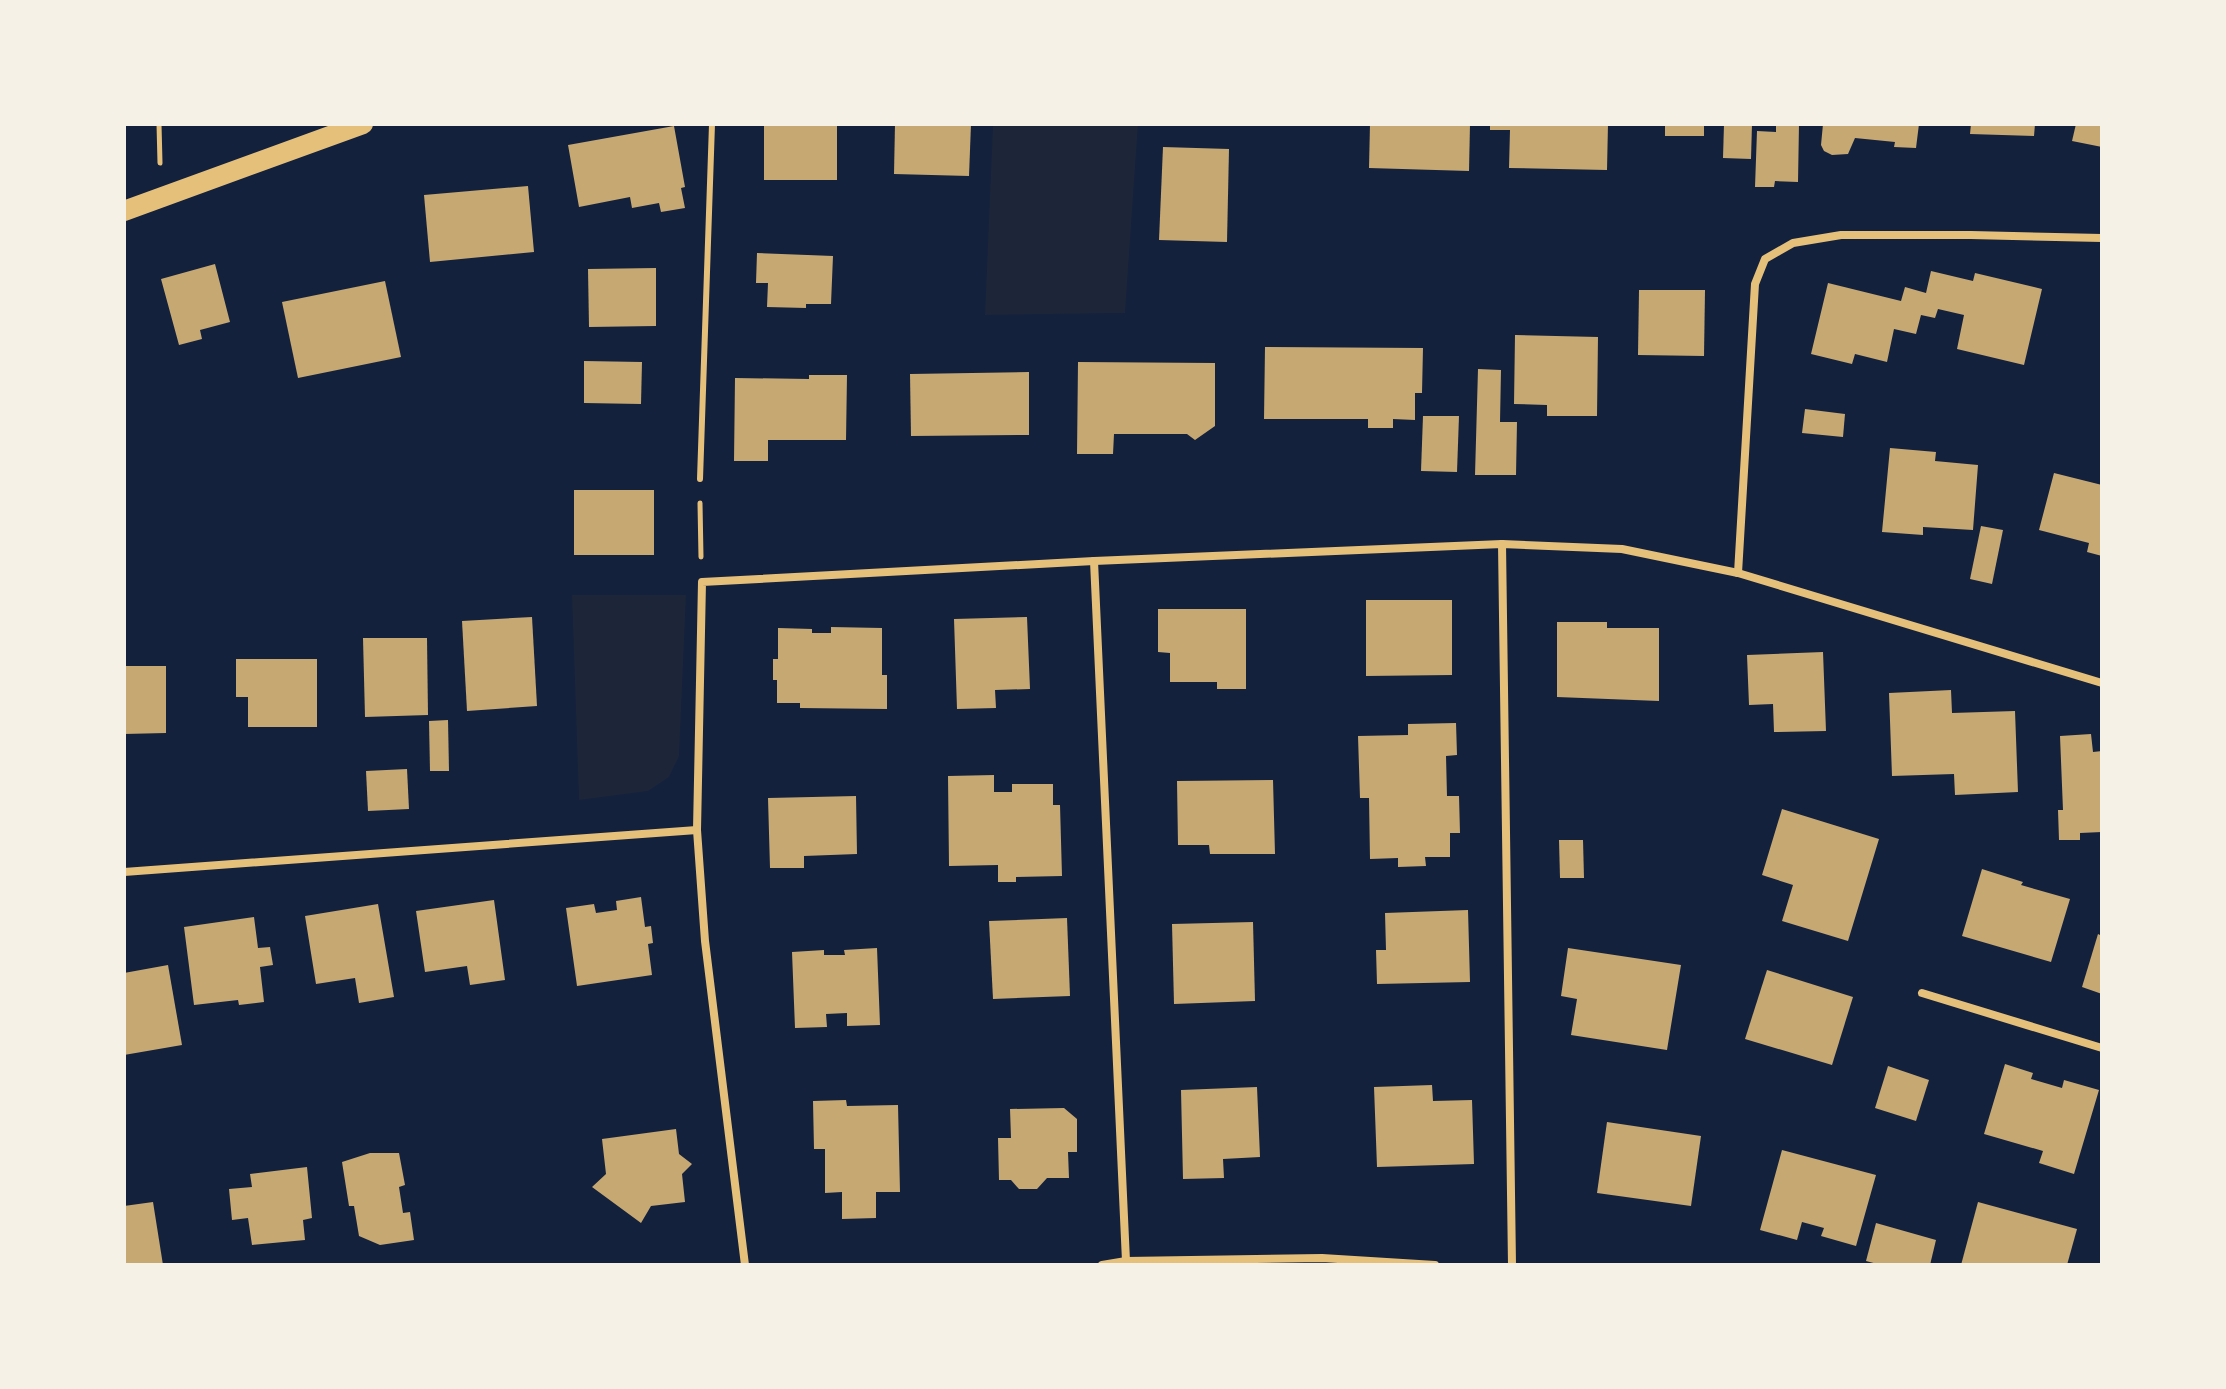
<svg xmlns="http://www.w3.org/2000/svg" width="2226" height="1389" font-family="'IBM Plex Sans',sans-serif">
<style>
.green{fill:#1d2539}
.building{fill:#c6a872}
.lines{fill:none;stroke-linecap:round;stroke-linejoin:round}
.path{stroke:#e5c07b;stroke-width:5}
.service{stroke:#e5c07b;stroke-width:6}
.minor{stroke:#e5c07b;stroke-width:8}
.primary{stroke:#e5c07b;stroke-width:20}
</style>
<rect width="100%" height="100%" fill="#14213d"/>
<g class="green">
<polygon points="993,124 1138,124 1125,313 985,315"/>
<polygon points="572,595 686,595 679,756 669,777 648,791 579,800"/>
</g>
<g class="building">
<rect x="764" y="124" width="73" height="56"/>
<polygon points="895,124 971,124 969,176 894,174"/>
<polygon points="1370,124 1470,124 1469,171 1369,168"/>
<polygon points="1490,124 1608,124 1607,170 1509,168 1510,130 1490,130"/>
<rect x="1665" y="124" width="39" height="12"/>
<polygon points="1724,124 1752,124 1751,159 1723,158"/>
<polygon points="1776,124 1799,124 1798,182 1775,181 1774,187 1755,187 1757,131 1776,132"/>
<polygon points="1823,124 1919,124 1916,148 1894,147 1895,142 1855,138 1848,154 1832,155 1824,151 1821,145"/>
<polygon points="1971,124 2035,124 2034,136 1970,134"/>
<polygon points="2076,124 2102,124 2102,147 2072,141"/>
<polygon points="674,126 685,187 681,188 685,208 661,212 659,203 632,208 630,197 579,207 568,145"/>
<polygon points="1163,147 1229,149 1227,242 1159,240"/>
<polygon points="528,186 534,252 430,262 424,195"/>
<polygon points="757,253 833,256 831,304 806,304 806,308 767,307 768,283 756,283"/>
<polygon points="215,264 230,322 200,330 202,339 179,345 161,279"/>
<polygon points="656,268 656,326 589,327 588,269"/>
<polygon points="1931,271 1973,281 1975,273 2042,289 2024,365 1957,349 1964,315 1938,309 1935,318 1921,315 1916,334 1894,329 1887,362 1855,354 1852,364 1811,354 1828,283 1901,301 1905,287 1926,293"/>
<polygon points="385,281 401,357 298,378 282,302"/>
<polygon points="1639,290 1705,290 1704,356 1638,355"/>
<polygon points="1515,335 1598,337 1597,416 1547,416 1547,405 1514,404"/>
<polygon points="1265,347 1423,348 1422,393 1415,393 1415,420 1393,419 1393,428 1368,428 1368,419 1264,419"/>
<polygon points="584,361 642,362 641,404 584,403"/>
<polygon points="1078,362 1215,363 1215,426 1195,440 1187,434 1114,434 1113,454 1077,454"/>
<polygon points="1478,369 1501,370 1500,422 1517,422 1516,475 1475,475"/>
<polygon points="1029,372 1029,435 911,436 910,374"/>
<polygon points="809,375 847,375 846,440 768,440 768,461 734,461 735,378 809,379"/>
<polygon points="1805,409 1845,414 1843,437 1802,433"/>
<polygon points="1423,416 1459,416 1457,472 1421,471"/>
<polygon points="1890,448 1936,452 1935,461 1978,465 1973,530 1923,527 1923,535 1882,532"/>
<polygon points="2054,473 2102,485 2102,556 2087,552 2089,543 2039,530"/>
<rect x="574" y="490" width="80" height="65"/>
<polygon points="1981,526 2003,530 1992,584 1970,579"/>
<polygon points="1366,600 1452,600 1452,675 1366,676"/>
<polygon points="1158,609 1246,609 1246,689 1217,689 1217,682 1170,682 1170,653 1158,652"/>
<polygon points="532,617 537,706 467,711 462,621"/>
<polygon points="1027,617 1030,689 995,690 996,708 957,709 954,619"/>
<polygon points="1557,622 1607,622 1607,628 1659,628 1659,701 1557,697"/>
<polygon points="831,627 882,628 882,675 887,675 887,709 800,708 800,703 777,703 777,680 773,680 773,659 778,659 778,628 812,629 812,633 831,633"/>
<polygon points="363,638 427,638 428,715 365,717"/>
<polygon points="1823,652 1826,731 1774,732 1773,704 1749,705 1747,655"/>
<polygon points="236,659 317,659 317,727 248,727 248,697 236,697"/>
<polygon points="124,666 166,666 166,733 124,734"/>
<polygon points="1951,690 1952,713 2015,711 2018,792 1955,795 1954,774 1892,776 1889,693"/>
<polygon points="448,720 449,771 430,771 429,721"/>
<polygon points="1456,723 1457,755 1446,756 1447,796 1459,796 1460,833 1450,833 1450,857 1425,857 1426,866 1398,867 1398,858 1370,859 1369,798 1360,798 1358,736 1408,735 1408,724"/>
<polygon points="2091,734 2093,752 2102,751 2102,832 2080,833 2080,840 2059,840 2058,810 2063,810 2060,736"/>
<polygon points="407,769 409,809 368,811 366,771"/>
<polygon points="994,775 994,792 1012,792 1012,784 1053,784 1053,805 1060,805 1062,876 1016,877 1016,882 998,882 998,865 949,866 948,776"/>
<polygon points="1273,780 1275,854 1210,854 1209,845 1178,845 1177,781"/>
<polygon points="856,796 857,854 804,856 804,868 770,868 768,798"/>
<polygon points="1782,809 1879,839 1848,941 1782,921 1793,885 1762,875"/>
<polygon points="1559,840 1583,840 1584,878 1560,878"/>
<polygon points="1982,869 2023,882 2021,885 2070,899 2051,962 1962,936"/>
<polygon points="641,897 645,927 651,926 653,943 648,944 652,975 577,986 566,908 594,904 596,913 617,910 616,901"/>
<polygon points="494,900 505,980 470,985 467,966 425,972 416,911"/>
<polygon points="378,904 394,997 359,1003 355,978 316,984 305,916"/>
<polygon points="1468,910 1470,982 1377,984 1376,950 1386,950 1385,913"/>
<polygon points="254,917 258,948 270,947 273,965 260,967 264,1002 239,1005 238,1000 194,1005 184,927"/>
<polygon points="1067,918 1070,996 993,999 989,921"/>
<polygon points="1253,922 1255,1001 1174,1004 1172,924"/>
<polygon points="2098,934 2102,936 2102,994 2082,987"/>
<polygon points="877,948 880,1025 847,1026 847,1013 826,1014 827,1027 795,1028 792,952 824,950 824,955 845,955 844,950"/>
<polygon points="1568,948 1681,965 1667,1050 1571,1035 1577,999 1561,996"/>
<polygon points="168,965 182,1045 124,1055 124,973"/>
<polygon points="1767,970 1853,997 1832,1065 1745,1039"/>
<polygon points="2005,1064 2033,1073 2031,1079 2062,1088 2064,1080 2099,1090 2074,1174 2039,1163 2043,1151 1984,1134"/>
<polygon points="1888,1066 1929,1080 1916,1121 1875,1108"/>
<polygon points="1432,1085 1433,1101 1472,1100 1474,1164 1377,1167 1374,1087"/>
<polygon points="1257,1087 1260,1157 1223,1159 1224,1178 1183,1179 1181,1090"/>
<polygon points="846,1100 847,1106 898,1105 900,1192 876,1192 876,1218 842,1219 842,1192 825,1193 825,1149 814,1149 813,1101"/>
<polygon points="1064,1108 1077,1119 1077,1152 1068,1152 1069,1178 1047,1178 1037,1189 1019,1189 1011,1180 999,1180 998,1138 1011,1138 1010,1109"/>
<polygon points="1607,1122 1701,1136 1691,1206 1597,1193"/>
<polygon points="676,1129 679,1154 692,1164 682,1174 685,1202 651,1206 641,1223 592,1187 606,1174 602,1139"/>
<polygon points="1782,1150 1876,1175 1856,1246 1821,1236 1824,1228 1802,1222 1797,1240 1760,1230"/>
<polygon points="370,1153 399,1153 405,1185 399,1187 403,1213 410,1212 414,1240 380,1245 359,1236 354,1206 349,1206 342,1162"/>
<polygon points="307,1167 312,1218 303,1220 305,1240 252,1245 248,1218 232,1220 229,1189 252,1187 250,1174"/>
<polygon points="153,1202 163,1265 124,1265 124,1206"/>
<polygon points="1978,1202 2077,1229 2067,1265 1961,1265"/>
<polygon points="1876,1223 1936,1240 1930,1265 1881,1265 1866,1261"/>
</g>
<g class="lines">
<g class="path">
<polyline points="159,124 160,163"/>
<polyline points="700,503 701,557"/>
</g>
<polyline class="service" points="700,479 712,124"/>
<g class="minor">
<polyline points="1502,544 1512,1265"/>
<polyline points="1094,561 1126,1261"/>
<polyline points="1738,573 1755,284 1765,259 1793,243 1841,235 1971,235 2102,238"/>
<polyline points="124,872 697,830"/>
<polyline points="1922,993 2102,1048"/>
<polyline points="745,1265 705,941 697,830 702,582 1094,561 1502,544 1622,549 1738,573 2102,683"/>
<polyline points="1102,1265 1126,1261 1322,1258 1435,1265"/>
</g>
<polyline class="primary" points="124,211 363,124"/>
</g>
<rect width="2226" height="1389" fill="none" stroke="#f6f1e7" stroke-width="252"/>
</svg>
